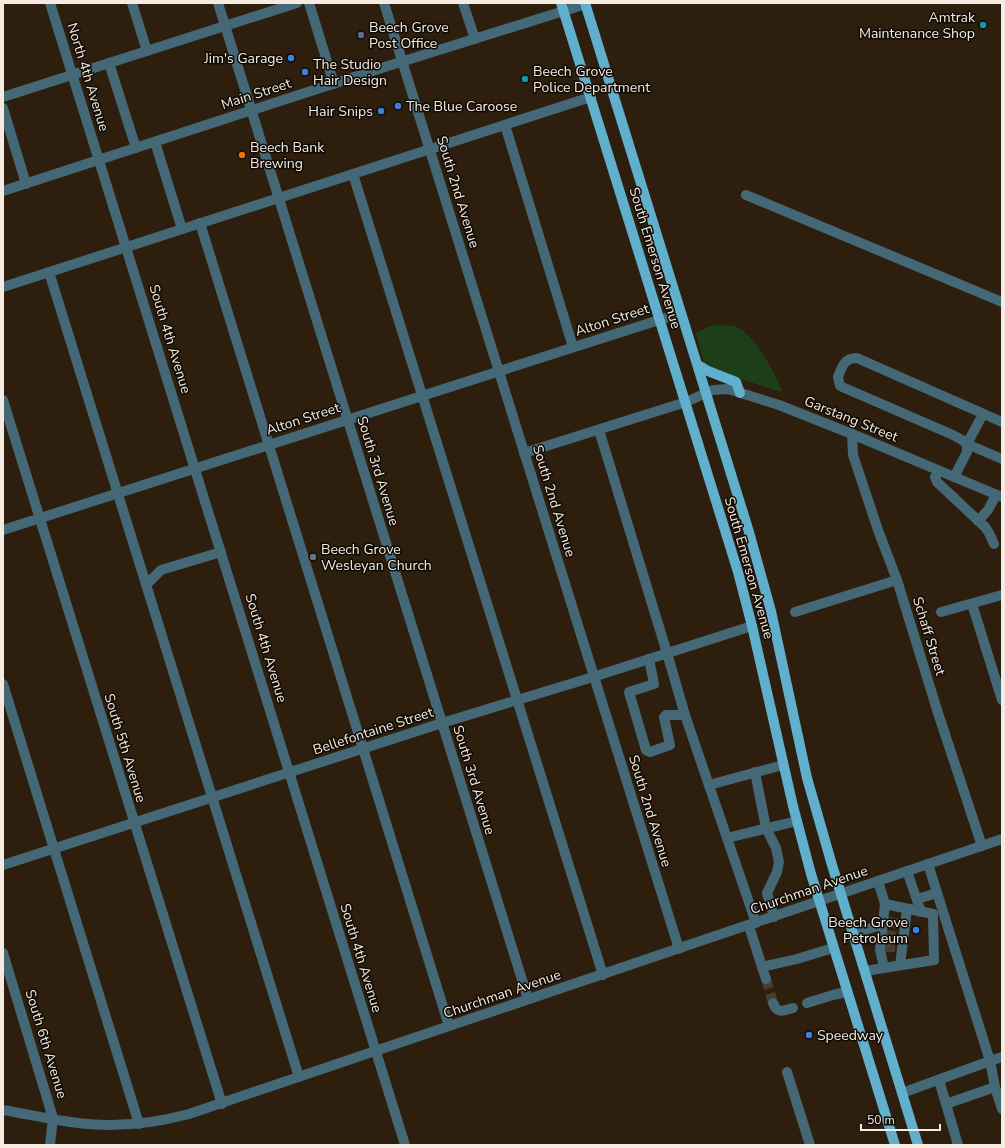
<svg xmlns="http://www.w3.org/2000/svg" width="1005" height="1148" font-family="'Nunito Sans',sans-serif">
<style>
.park{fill:#1d3f18}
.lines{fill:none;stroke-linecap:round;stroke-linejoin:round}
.minor-tunnel{stroke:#4b3d2d;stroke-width:10;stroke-dasharray:10 5;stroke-linecap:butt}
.minor{stroke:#446876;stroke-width:10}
.major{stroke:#5fafcd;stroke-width:10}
.culture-dot{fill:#0f9aa8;stroke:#100a04;stroke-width:1.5}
.service-dot{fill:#5c6f8a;stroke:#100a04;stroke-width:1.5}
.shop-dot{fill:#3f7fe0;stroke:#100a04;stroke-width:1.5}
.food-dot{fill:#e8710a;stroke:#100a04;stroke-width:1.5}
.worship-dot{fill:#6b7280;stroke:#100a04;stroke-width:1.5}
.labels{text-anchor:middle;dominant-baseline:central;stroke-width:3;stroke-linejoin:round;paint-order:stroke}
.poi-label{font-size:14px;fill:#f5ebe0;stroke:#100a04;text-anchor:start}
.street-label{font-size:14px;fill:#f5ebe0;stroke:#100a04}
</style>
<rect width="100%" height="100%" fill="#2d1e0d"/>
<path class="park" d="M716,325C722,325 728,325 734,326C755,333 773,371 782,390L781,392L741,379L706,365L704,363L696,333L708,327Z"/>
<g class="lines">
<g class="minor-tunnel">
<polyline points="888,922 899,924"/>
<polyline points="886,935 898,937"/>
<polyline points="885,947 896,947"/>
<polyline points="766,979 773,1003"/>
</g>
<g class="minor">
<polyline points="50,3 405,1145"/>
<polyline points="132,3 147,51"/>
<polyline points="218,3 528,999"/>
<polyline points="309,3 334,84"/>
<polyline points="384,3 679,949"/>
<polyline points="463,3 475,39"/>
<polyline points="109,63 136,148"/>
<polyline points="3,97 297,3"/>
<polyline points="3,108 26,184"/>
<polyline points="505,125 573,347"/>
<polyline points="155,142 182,229"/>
<polyline points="353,174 603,975"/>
<polyline points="3,191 388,66 586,4"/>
<polyline points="746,195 1002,302"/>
<polyline points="200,223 449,1026"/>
<polyline points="49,272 299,1077"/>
<polyline points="3,287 591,97"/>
<polyline points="3,400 222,1104"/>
<polyline points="983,414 967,444 1002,459"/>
<polyline points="599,430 667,653 685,715 756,923"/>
<polyline points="852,434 853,455 878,530 897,580 938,713 982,846"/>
<polyline points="524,453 686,402 713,390 728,389 779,405 852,434 1002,497"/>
<polyline points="939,471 935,477 937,482 985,527 989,533 994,544"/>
<path d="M954,477L967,452V444L962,440L953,435L840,386L838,377C842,367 844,358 857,358L1002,422"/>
<polyline points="978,521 988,510 996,495"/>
<polyline points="3,530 681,313"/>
<polyline points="146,585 161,570 221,552"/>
<polyline points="972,604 1002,700"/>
<polyline points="795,612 897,580"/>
<polyline points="941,612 1002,595"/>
<polyline points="649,659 654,684 629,692 646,750 650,752 670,745 664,717 666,715 685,715"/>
<polyline points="3,684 139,1124"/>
<polyline points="755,772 766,828 776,848 779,862 777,872 767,893 774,917"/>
<polyline points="709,785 783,765"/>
<polyline points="727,838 797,821"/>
<polyline points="3,865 442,723 593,677 752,626"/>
<polyline points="907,871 921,912"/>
<polyline points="878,881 885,904"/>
<polyline points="917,899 937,893"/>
<polyline points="749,926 762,967 797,959 833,948"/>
<polyline points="853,934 883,924"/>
<polyline points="3,953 53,1118 50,1145"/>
<polyline points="900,965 907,909"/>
<polyline points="762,967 766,979"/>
<polyline points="865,971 934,960 933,914 885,904 880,950 884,968"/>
<path d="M773,1003C777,1014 783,1011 793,1008"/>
<polyline points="807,1003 833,995 847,992"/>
<polyline points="787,1072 810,1145"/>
<polyline points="939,1080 958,1145"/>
<polyline points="995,1087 1002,1109"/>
<polyline points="902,1093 990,1061 928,864"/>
<polyline points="946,1104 995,1087 990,1061 1002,1057"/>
<path d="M3,1110C38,1116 74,1125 110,1125C137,1125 163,1121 189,1114L1002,839"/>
</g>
<g class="major">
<polyline points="561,3 738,572 752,626 793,806 811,874 895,1145"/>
<polyline points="585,3 749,532 771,611 807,778 832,865 918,1145"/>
<polyline points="698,365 708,371 736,382 740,393"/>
</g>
</g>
<g class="culture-dot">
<circle cx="983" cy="25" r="4"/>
<circle cx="525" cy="79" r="4"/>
</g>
<circle class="service-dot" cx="361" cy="35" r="4"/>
<g class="shop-dot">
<circle cx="291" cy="58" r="4"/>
<circle cx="305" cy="72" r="4"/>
<circle cx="398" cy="106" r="4"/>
<circle cx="381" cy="111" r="4"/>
<circle cx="916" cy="930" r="4"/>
<circle cx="809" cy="1035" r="4"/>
</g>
<circle class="food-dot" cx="242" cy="155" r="4"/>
<circle class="worship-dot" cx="313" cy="557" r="4"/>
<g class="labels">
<g class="poi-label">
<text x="975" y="17" text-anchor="end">Amtrak<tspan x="975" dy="16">Maintenance Shop</tspan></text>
<text x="369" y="27">Beech Grove<tspan x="369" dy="16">Post Office</tspan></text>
<text x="283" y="58" text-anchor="end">Jim's Garage</text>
<text x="313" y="64">The Studio<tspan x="313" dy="16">Hair Design</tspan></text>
<text x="533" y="71">Beech Grove<tspan x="533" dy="16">Police Department</tspan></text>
<text x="406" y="106">The Blue Caroose</text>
<text x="373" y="111" text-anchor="end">Hair Snips</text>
<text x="250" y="147">Beech Bank<tspan x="250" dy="16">Brewing</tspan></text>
<text x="321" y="549">Beech Grove<tspan x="321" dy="16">Wesleyan Church</tspan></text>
<text x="908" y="922" text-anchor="end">Beech Grove<tspan x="908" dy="16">Petroleum</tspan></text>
<text x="817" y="1035">Speedway</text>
</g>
<g class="street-label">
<text transform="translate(88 77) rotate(73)">North 4th Avenue</text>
<text transform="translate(256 94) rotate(-18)">Main Street</text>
<text transform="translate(458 192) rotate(73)">South 2nd Avenue</text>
<text transform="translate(655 258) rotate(73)">South Emerson Avenue</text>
<text transform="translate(612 320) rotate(-18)">Alton Street</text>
<text transform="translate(170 339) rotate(73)">South 4th Avenue</text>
<text transform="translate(303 419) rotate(-18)">Alton Street</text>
<text transform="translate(851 419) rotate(22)">Garstang Street</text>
<text transform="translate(378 471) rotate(73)">South 3rd Avenue</text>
<text transform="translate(554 501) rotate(73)">South 2nd Avenue</text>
<text transform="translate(749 568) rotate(74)">South Emerson Avenue</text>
<text transform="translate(929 636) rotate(73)">Schaff Street</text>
<text transform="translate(266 648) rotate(73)">South 4th Avenue</text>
<text transform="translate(373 731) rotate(-18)">Bellefontaine Street</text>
<text transform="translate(125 748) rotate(73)">South 5th Avenue</text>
<text transform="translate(474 780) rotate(73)">South 3rd Avenue</text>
<text transform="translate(650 811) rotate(73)">South 2nd Avenue</text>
<text transform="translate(809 890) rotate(-19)">Churchman Avenue</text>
<text transform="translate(361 958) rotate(73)">South 4th Avenue</text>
<text transform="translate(502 994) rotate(-19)">Churchman Avenue</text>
<text transform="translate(46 1044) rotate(73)">South 6th Avenue</text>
</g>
</g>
<rect width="1005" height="1148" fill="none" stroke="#f5ebe0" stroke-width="8"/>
<path d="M861 1124v6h79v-6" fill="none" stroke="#f5ebe0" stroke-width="2"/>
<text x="867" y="1124" font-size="12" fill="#f5ebe0" stroke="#100a04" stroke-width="3" paint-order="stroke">50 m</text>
</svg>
